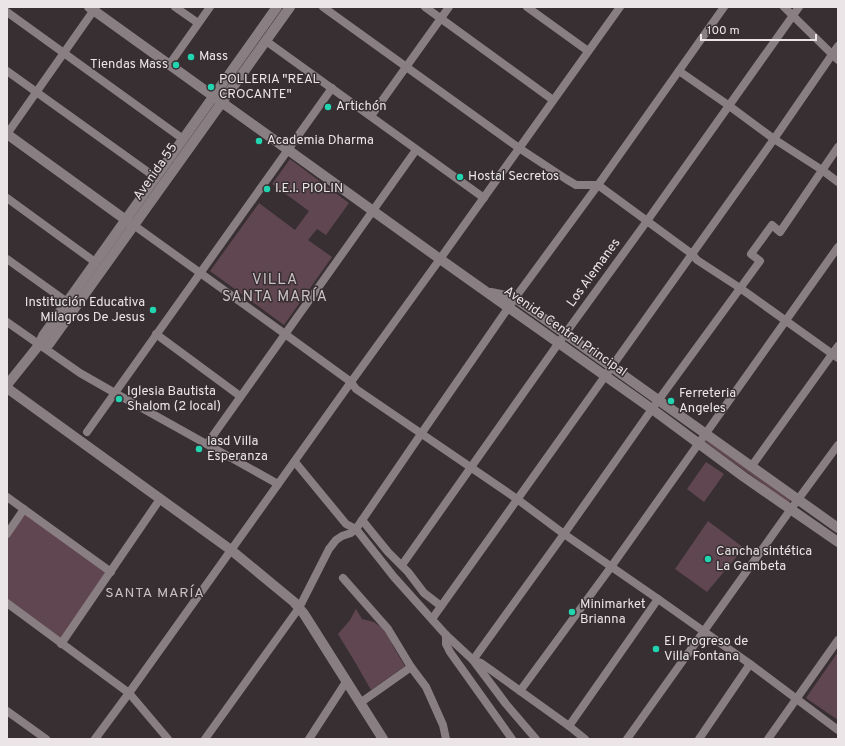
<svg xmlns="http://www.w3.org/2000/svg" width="845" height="746" font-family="Overpass,sans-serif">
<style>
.green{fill:#604650}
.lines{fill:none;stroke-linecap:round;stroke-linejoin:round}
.minor{stroke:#897f83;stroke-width:8}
.tertiary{stroke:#897f83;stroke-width:10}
.poi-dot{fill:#21d5b0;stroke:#372f32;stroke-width:1.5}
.labels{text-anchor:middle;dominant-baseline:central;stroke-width:3;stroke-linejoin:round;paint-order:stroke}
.poi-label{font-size:13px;fill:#ebe5e7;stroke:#372f32;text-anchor:start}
.street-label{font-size:13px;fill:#ebe5e7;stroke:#372f32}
.neighbourhood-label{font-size:14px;letter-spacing:1px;fill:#cac0c4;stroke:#372f32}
.quarter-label{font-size:15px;letter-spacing:1px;fill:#cac0c4;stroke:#372f32}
</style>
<rect width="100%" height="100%" fill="#372f32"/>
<g class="green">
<polygon points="290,159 349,203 326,235 317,229 308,240 332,257 284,325 210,271 259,203 295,230 309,211 272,184"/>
<polygon points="706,440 791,500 789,503 705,442"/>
<polygon points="706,462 724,474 704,502 687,489"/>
<polygon points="26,513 106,572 61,638 7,598 7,540"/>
<polygon points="708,521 744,548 707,592 675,569"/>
<polygon points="356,609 362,619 374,622 381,627 389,637 393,646 405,666 371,690 355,662 338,634 350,620"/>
<polygon points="838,652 838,720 806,698"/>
</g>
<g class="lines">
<g class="minor">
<polyline points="175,7 198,23"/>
<polyline points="323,7 519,148 566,179 576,185 598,185 692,254 697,260 740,288 838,358"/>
<polyline points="425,7 553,100"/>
<polyline points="527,7 588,51"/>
<polyline points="784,7 838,60"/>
<polyline points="7,12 183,139"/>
<polyline points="266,41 484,198"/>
<polyline points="169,65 210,7"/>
<polyline points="7,71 155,177"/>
<polyline points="679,71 728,105 774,139 822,170 838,182"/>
<polyline points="371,116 449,7"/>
<polyline points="7,134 96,7"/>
<polyline points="7,198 95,262"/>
<polyline points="135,226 285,334 351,382 356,389 517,499 564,534 658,599 750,664 838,730"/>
<polyline points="7,259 67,302"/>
<polyline points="7,322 80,373 115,393 278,484"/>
<polyline points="156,334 240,396"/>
<polyline points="87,432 332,88"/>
<polyline points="207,444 416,150"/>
<polyline points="295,462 346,524 356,529 394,577 446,635 473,660 506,704 536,739"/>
<polyline points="751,467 838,346"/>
<polyline points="7,497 111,572"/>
<polyline points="362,520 388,552 408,572 424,593 441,606"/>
<polyline points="7,534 24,509"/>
<polyline points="402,565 565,334 647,221 799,7"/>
<polyline points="343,578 388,629 411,667 426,687 443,725 446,739"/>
<polyline points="7,603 129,693 168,739"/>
<polyline points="432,619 774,139 838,46"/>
<polyline points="446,635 446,644 450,652 512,739"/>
<polyline points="61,644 160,499"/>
<polyline points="520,691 611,567 838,247"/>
<polyline points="360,703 411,667"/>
<polyline points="7,711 46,739"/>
<polyline points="569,726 658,599"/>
<polyline points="95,739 129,693 351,382 440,259 620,7"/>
<polyline points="205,739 299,608 329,549 336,540 342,536 351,533 356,529 421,434 515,298 598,185 724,7"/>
<polyline points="309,739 346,682"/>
<polyline points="585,739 569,726 491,670 481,663 473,660 564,534 652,409 760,261 751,254 772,225 780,232 838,147"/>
<polyline points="627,739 791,509 838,445"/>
<polyline points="699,739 750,664"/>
<polyline points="768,739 838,640"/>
</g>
<g class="tertiary">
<polyline points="89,7 440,259 652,409 744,477 838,542"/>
<polyline points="7,134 130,223"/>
<polyline points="491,293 515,298 838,528"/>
<polyline points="39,345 46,345 49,344 290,7"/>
<polyline points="7,385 39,345 43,336 277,7"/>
<polyline points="7,388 231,550 294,602 304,614 383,739"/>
</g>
</g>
<g class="poi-dot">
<circle cx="191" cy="57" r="4"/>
<circle cx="176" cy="65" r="4"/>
<circle cx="211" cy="87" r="4"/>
<circle cx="328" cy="107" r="4"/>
<circle cx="259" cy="141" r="4"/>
<circle cx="460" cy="177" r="4"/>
<circle cx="267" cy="189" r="4"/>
<circle cx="153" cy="310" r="4"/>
<circle cx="119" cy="399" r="4"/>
<circle cx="671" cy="401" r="4"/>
<circle cx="199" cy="449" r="4"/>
<circle cx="708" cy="559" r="4"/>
<circle cx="572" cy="612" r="4"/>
<circle cx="656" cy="649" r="4"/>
</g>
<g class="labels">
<g class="poi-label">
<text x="199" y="57">Mass</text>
<text x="168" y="65" text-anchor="end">Tiendas Mass</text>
<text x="219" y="80">POLLERIA "REAL<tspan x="219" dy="15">CROCANTE"</tspan></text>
<text x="336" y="107">Artichón</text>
<text x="267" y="141">Academia Dharma</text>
<text x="468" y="177">Hostal Secretos</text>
<text x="275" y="189">I.E.I. PIOLIN</text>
<text x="145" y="303" text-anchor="end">Institución Educativa<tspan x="145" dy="15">Milagros De Jesus</tspan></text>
<text x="127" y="392">Iglesia Bautista<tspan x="127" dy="15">Shalom (2 local)</tspan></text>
<text x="679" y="394">Ferreteria<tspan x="679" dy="15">Angeles</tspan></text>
<text x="207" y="442">Iasd Villa<tspan x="207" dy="15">Esperanza</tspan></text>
<text x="716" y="552">Cancha sintética<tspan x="716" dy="15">La Gambeta</tspan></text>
<text x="580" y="605">Minimarket<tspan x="580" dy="15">Brianna</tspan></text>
<text x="664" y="642">El Progreso de<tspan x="664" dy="15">Villa Fontana</tspan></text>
</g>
<g class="street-label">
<text transform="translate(156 172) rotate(-55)">Avenida 55</text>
<text transform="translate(594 273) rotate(-54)">Los Alemanes</text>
<text transform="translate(565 332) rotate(35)">Avenida Central Principal</text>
</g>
<g class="neighbourhood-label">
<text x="155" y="593">SANTA MARÍA</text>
</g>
<g class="quarter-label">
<text x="275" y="280">VILLA<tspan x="275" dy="17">SANTA MARÍA</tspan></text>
</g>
</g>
<rect width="845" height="746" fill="none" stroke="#ebe5e7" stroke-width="16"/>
<path d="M701 34v6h115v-6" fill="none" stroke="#ebe5e7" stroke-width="2"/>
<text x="707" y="34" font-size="12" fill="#ebe5e7" stroke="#372f32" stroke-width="3" paint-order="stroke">100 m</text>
</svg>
